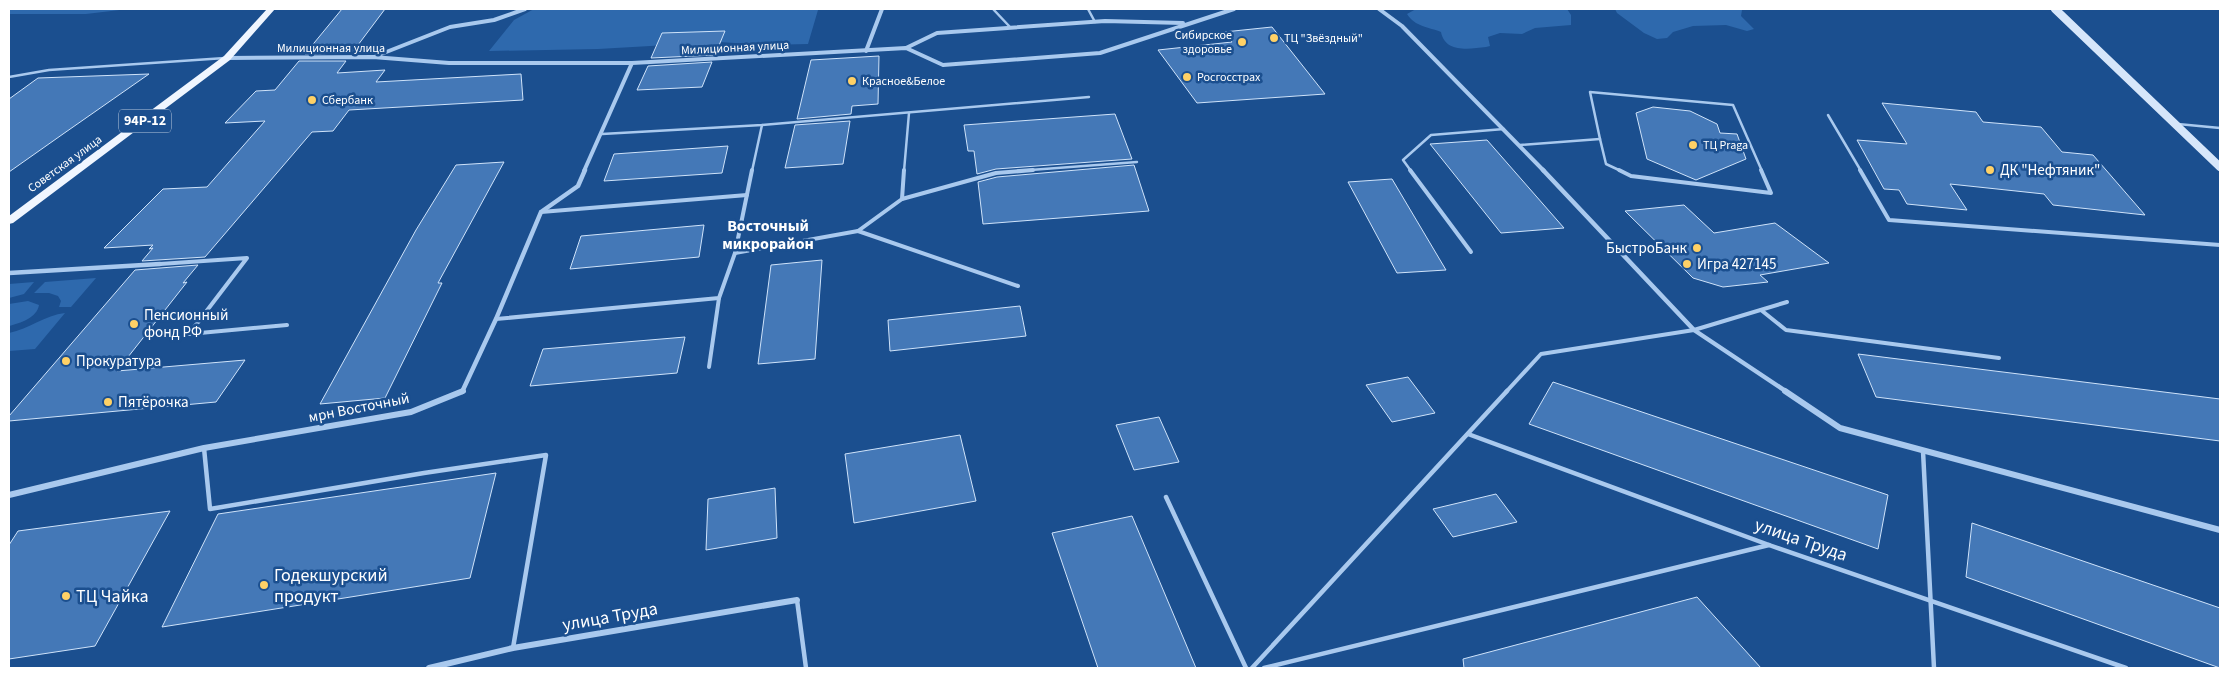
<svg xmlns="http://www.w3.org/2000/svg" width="2229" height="677" font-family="'Source Sans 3',sans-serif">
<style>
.green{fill:#2e69ad}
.building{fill:#4478b7;stroke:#cfe3fa}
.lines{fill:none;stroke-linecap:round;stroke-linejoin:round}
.lane-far2{stroke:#a9c9ee;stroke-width:2.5}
.lane-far1{stroke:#a9c9ee;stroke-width:4}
.lane{stroke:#a9c9ee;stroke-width:4.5}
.street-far2{stroke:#a9c9ee;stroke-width:4}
.street-far1{stroke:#a9c9ee;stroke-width:4.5}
.street{stroke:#a9c9ee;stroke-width:6}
.secondary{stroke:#d6e6fa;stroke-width:8}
.primary{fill:#f0f6ff;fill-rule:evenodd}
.poi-dot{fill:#ffd166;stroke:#1b4f8f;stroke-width:2}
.labels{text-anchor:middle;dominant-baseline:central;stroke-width:5;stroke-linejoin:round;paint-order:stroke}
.far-poi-label{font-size:12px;fill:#fff;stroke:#1b4f8f;text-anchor:start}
.far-street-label{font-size:12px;fill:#fff;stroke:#1b4f8f}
.shield{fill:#1b4f8f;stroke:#bbcadd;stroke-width:1}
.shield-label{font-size:14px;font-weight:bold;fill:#fff}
.poi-label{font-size:15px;fill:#fff;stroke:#1b4f8f;text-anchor:start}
.street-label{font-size:15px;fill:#fff;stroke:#1b4f8f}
.neighbourhood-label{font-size:16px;font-weight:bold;fill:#fff;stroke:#1b4f8f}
.near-street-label{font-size:18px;fill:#fff;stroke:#1b4f8f}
.near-poi-label{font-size:18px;fill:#fff;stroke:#1b4f8f;text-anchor:start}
</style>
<rect width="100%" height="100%" fill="#1b4f8f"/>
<g class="green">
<polygon points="9,9 128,9 86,14 9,14"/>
<polygon points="534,9 817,9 818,10 808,44 764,45 720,42 598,49 489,51 514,20"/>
<path d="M1416,9H1567L1571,15V25L1535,28L1522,34L1500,33L1488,37L1490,46L1486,47C1469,49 1445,53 1441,32C1429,27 1415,27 1407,14Z"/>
<polygon points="1615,9 1738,9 1742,10 1741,16 1754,29 1747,31 1726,25 1693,26 1673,32 1667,38 1657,39 1644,33 1617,13"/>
<polygon points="96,278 71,307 59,307 61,301 58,296 49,293 34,293 45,282"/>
<polygon points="34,282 24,294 9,298 9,284"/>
<path d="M28,301L39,305C37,318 20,323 9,326V304Z"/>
<path d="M65,313L35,349L9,351V333C29,329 45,315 65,313Z"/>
</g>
<g class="building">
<polygon points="342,9 385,9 352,53 305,54"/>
<polygon points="1272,27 1325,94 1197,103 1158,50 1232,42 1224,32"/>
<polygon points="725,31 715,55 651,58 662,33"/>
<polygon points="879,56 878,104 852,106 851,114 797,119 811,60"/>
<polygon points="299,61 346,61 337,73 385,70 376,82 521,74 523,100 349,110 333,131 312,132 205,257 142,261 153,248 149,249 153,245 104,248 163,189 207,187 265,121 225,123 256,91 275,90"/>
<polygon points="712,62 702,87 637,90 648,66"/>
<polygon points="149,74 63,134 9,172 9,99 38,78"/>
<polygon points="1882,103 1976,112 1983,122 2041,127 2062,152 2093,155 2145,215 2053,205 2044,194 1950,184 1967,210 1907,204 1899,190 1884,189 1857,140 1907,144"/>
<polygon points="1653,107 1690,111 1717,124 1720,133 1737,134 1746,159 1696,180 1647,159 1636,113"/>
<polygon points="1115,114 1132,159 996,169 977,174 974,151 968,151 964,125"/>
<polygon points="850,121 843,164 785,168 795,125"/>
<polygon points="1487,140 1564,228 1501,233 1430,144"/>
<polygon points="728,146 722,173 604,181 614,154"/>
<polygon points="504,162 438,283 442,283 385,398 320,404 416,230 456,165"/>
<polygon points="1134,165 1149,211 983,224 978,182 997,177"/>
<polygon points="1392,179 1446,270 1397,273 1348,182"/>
<polygon points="1684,205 1714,233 1775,223 1829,263 1760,275 1768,282 1723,287 1693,278 1625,211"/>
<polygon points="704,225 699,257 570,269 581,236"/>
<polygon points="822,260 815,359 758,364 771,265"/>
<polygon points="198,265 183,283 187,282 117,371 245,360 216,402 9,421 9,416 135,270"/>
<polygon points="1020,306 1026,336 890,351 888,320"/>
<polygon points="685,337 677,373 530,386 543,349"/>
<polygon points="1858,354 2220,399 2220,441 1876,397"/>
<polygon points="1408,377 1435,413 1392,422 1366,385"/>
<polygon points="1553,382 1888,495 1878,549 1529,424"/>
<polygon points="1159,417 1179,462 1134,470 1116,425"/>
<polygon points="960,435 976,501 854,523 845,454"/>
<polygon points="496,473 470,578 162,627 218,514"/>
<polygon points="775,488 777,538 706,550 708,499"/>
<polygon points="1496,494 1517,522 1453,537 1433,509"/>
<polygon points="170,511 95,646 9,659 9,545 18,531"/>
<polygon points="1132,516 1196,668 1098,668 1052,533"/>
<polygon points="1972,523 2220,608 2220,668 1966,577"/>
<polygon points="1697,597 1761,668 1464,668 1463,659"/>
</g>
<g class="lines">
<g class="lane-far2">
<polyline points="993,9 1010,27"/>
<polyline points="1088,9 1095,22"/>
<polyline points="9,77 49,70 225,58"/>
<polyline points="1828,115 1861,171"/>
<polyline points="2178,124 2220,128"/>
<polyline points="602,134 762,125 1089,97"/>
<polyline points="1600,139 1606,164 1621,171"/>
<polyline points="1600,139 1590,92 1733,105 1762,171"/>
<polyline points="1520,145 1600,139"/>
<polyline points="752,171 762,125"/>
<polyline points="904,171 909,113"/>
<polyline points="1017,171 1137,162"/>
<polyline points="1411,171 1403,160 1431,135 1504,129"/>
</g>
<g class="lane-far1">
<polyline points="1410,170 1471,252"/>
<polyline points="1619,170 1631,176 1771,193 1761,170"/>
<polyline points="1860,170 1889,220 2220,245"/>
<polyline points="902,199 996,173 1033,170"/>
<polyline points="541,212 747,195"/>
<polyline points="858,231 1018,286"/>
<polyline points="735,253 858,231 902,199 904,170"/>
<polyline points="160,264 247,258 189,334 287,325"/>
<polyline points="1761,310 1786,330 1999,358"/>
<polyline points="496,319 719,298 735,253 752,170"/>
<polyline points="709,367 719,298"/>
<polyline points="1506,392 1541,354 1694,330 1787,302"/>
</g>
<g class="lane">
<polyline points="1468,434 1769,545 2126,668"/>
<polyline points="204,448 210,509 424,473 546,455 513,648"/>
<polyline points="1923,451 1934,668"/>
<polyline points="1166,497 1246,668"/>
<polyline points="797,600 806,668"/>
<polyline points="1252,668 1507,391"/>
<polyline points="1264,668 1769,545"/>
</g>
<g class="street-far2">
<polyline points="1379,9 1402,26 1544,171"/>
<polyline points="906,48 937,33 1105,21 1183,23"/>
<polyline points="866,51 882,9"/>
<polyline points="376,56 450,27 494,20 525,9"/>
<polyline points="227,58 373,57 449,63 632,63 906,48 943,65 1100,53 1234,9"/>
<polyline points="584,171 632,63"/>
</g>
<g class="street-far1">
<polyline points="1543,170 1694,330 1787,392"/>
<polyline points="9,273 160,264"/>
<polyline points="462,392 496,319 541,212 578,186 585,170"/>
</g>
<g class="street">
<polyline points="1785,391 1840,428 2220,530"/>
<polyline points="9,495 204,448 411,412 463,391"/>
<polyline points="429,668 513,648 797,600"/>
</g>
<polyline class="secondary" points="2055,9 2220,167"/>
<polygon class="primary" points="267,9 275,9 230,60 13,223 9,224 9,216 224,56"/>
</g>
<g class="poi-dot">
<circle cx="1274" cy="38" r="5"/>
<circle cx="1242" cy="42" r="5"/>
<circle cx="1187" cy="77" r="5"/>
<circle cx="852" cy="81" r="5"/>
<circle cx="312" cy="100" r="5"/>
<circle cx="1693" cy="145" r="5"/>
<circle cx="1990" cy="170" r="5"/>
<circle cx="1697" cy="248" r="5"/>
<circle cx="1687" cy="264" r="5"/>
<circle cx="134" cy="324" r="5"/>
<circle cx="66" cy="361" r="5"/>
<circle cx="108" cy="402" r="5"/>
<circle cx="264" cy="585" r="5"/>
<circle cx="66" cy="596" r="5"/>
</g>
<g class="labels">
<g class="far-poi-label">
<text x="1232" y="35" text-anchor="end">Сибирское<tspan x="1232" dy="14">здоровье</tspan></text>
<text x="1284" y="38">ТЦ "Звёздный"</text>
<text x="1197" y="77">Росгосстрах</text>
<text x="862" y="81">Красное&amp;Белое</text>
<text x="322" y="100">Сбербанк</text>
<text x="1703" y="145">ТЦ Praga</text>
</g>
<g class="far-street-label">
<text x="331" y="48">Милиционная улица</text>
<text transform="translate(735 48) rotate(-3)">Милиционная улица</text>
<text transform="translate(65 164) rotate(-36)">Советская улица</text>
</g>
<rect class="shield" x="119" y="109.5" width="52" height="23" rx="4"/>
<g class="shield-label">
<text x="145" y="121">94Р-12</text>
</g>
<g class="poi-label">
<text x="2000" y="170">ДК "Нефтяник"</text>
<text x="1687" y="248" text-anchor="end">БыстроБанк</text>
<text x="1697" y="264">Игра 427145</text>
<text x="144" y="315">Пенсионный<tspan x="144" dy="17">фонд РФ</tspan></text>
<text x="76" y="361">Прокуратура</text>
<text x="118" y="402">Пятёрочка</text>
</g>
<g class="street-label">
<text transform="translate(359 408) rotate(-11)">мрн Восточный</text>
</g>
<g class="neighbourhood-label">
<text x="768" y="226">Восточный<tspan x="768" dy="18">микрорайон</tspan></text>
</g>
<g class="near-street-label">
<text transform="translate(1801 540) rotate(19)">улица Труда</text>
<text transform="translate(610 617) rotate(-10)">улица Труда</text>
</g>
<g class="near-poi-label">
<text x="274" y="575">Годекшурский<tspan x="274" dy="21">продукт</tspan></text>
<text x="76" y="596">ТЦ Чайка</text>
</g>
</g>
<rect width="2229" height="677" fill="none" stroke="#ffffff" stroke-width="20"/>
</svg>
